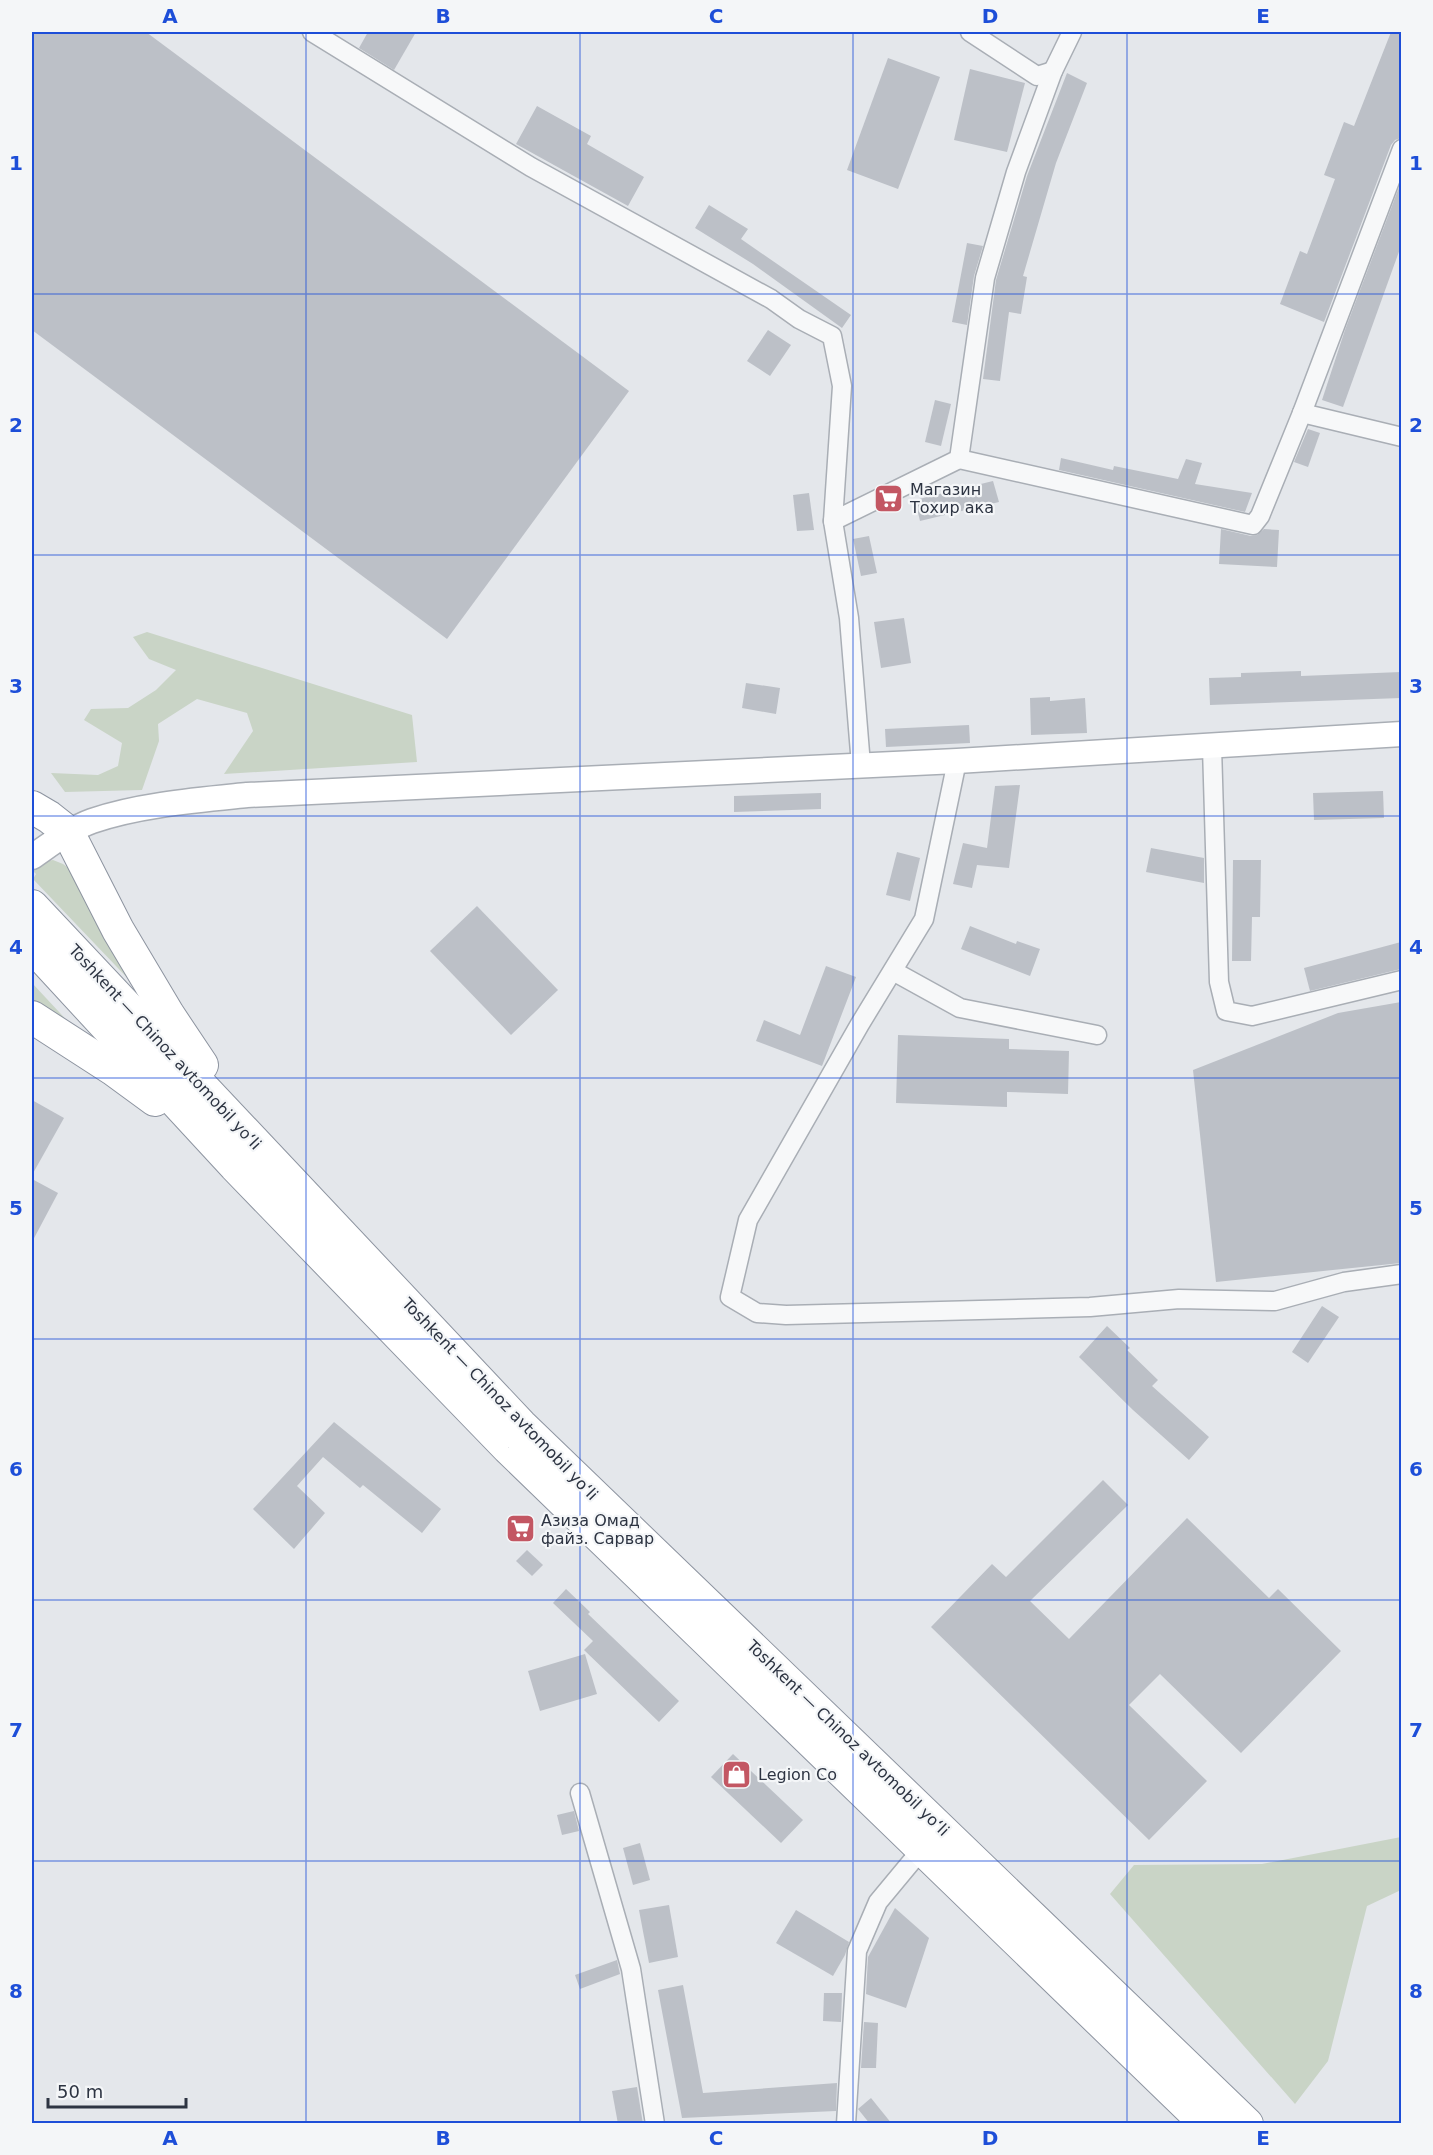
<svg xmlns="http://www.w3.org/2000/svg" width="1433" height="2155" font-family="'DejaVu Sans',sans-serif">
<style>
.green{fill:#c9d4c6}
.building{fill:#bcc0c7}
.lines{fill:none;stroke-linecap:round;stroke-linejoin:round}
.street-casing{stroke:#a9aeb5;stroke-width:21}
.secondary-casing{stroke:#a9aeb5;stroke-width:27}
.highway-casing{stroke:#8d94a0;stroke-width:34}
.street{stroke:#f7f8f9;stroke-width:18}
.secondary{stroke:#fff;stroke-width:24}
.highway{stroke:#fff;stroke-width:32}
.grid{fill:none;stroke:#1d4ed8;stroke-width:1.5;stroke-opacity:0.55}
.labels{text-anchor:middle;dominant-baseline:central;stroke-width:4.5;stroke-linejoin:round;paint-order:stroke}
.poi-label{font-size:16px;fill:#2d3442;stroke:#f4f6f8;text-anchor:start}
.street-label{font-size:16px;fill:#2d3442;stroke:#f4f6f8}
.neatline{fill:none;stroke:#1d4ed8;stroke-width:2}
.grid-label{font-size:20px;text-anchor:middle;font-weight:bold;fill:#1d4ed8}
</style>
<rect width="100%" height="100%" fill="#e4e7eb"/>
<g class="green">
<polygon points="147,632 412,715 417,762 224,774 253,731 247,713 197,699 158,724 159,741 142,790 65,792 51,773 98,775 118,766 122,743 84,720 91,709 128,708 156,690 176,670 149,659 133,637"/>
<polygon points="53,860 63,864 74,872 136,987 33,879 36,874 32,870 43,862"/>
<polygon points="32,983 101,1057 32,1008"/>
<polygon points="1401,1837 1401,1890 1367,1906 1328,2061 1295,2104 1110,1894 1134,1865 1262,1864"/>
</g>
<g class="building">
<polygon points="32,32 146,32 629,391 447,639 32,330"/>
<polygon points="368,32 416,32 394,70 359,48"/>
<polygon points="1391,32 1401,32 1401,138 1395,140 1391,145 1324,322 1280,304 1300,251 1307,254 1335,179 1324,175 1344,122 1354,126"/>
<polygon points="888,58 940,77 898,189 847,170"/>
<polygon points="970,69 1025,83 1007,152 954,140"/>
<polygon points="1067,73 1087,83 1056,163 1023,276 1027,277 1021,314 1009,312 1000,381 983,379 996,280 1027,176"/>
<polygon points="537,106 591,136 587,144 644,177 628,206 516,144"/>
<polygon points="1401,182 1401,246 1343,407 1322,400 1345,330"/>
<polygon points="709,205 748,229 741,239 851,315 842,328 753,264 695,228"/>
<polygon points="967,243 983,246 974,276 967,325 952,322"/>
<polygon points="768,330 791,345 770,376 747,361"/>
<polygon points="935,400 951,404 941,446 925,442"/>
<polygon points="1308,429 1320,433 1308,467 1294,462"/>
<polygon points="1061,458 1113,470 1114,466 1178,479 1186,459 1202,463 1195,484 1252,493 1245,512 1059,470"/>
<polygon points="993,481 999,502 920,521 915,500"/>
<polygon points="809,493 814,530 797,531 793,495"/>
<polygon points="1221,529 1251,536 1257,535 1264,529 1279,530 1277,567 1219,564"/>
<polygon points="869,536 877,573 861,576 853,539"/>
<polygon points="904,618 911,663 881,668 874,622"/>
<polygon points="1301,671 1301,676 1401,672 1401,698 1210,705 1209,678 1241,677 1241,673"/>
<polygon points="746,683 780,688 776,714 742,708"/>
<polygon points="1050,697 1050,701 1085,698 1087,733 1031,735 1030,698"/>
<polygon points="969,725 970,743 886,747 885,729"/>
<polygon points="1020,785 1009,868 977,865 972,888 953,884 963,843 987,848 995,786"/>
<polygon points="1383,791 1384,818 1314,820 1313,793"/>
<polygon points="821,793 821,809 734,812 734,796"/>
<polygon points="1151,848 1204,858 1204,883 1146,872"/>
<polygon points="897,852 920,858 910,901 886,895"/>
<polygon points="1233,860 1261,860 1260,917 1252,917 1251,961 1232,961"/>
<polygon points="477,906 558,990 511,1035 430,951"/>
<polygon points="970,926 1016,944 1017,941 1040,949 1030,976 961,949"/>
<polygon points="1401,942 1401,969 1310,991 1304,968"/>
<polygon points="826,966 856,977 822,1066 756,1041 764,1020 800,1035"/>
<polygon points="1401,1002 1401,1263 1216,1282 1193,1070 1338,1013"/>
<polygon points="898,1035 1009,1039 1009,1049 1069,1051 1068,1094 1007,1092 1007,1107 896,1103"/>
<polygon points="32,1100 64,1118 32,1175"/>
<polygon points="32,1179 58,1193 32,1242"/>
<polygon points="1322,1306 1339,1317 1308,1363 1292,1352"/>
<polygon points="1107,1326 1130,1348 1127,1350 1158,1380 1152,1386 1209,1437 1189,1460 1133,1410 1079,1357"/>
<polygon points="334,1422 441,1509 422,1533 363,1485 360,1488 323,1457 297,1486 325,1513 294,1549 253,1509"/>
<polygon points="1103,1480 1128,1505 1030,1601 1069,1639 1187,1518 1269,1598 1278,1589 1341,1651 1241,1753 1160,1674 1129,1705 1207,1781 1149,1840 931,1627 992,1564 1006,1577"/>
<polygon points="527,1550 543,1565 532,1576 516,1561"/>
<polygon points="566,1589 590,1612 588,1614 679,1701 659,1722 584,1650 593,1641 553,1603"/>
<polygon points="585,1654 597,1694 540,1711 528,1671"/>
<polygon points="733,1754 803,1820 781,1843 711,1777"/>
<polygon points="574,1811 579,1831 562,1835 557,1815"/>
<polygon points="640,1843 650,1880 633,1885 623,1848"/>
<polygon points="669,1905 678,1957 649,1963 639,1910"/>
<polygon points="895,1908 929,1938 906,2008 866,1994 868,1957"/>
<polygon points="796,1910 849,1942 845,1955 833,1976 776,1943"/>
<polygon points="617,1960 620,1974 580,1989 575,1975"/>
<polygon points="683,1985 703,2093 837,2083 836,2111 682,2118 658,1990"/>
<polygon points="824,1993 842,1993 841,2022 823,2021"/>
<polygon points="864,2022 878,2023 876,2068 861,2068"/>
<polygon points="637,2087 643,2124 618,2124 612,2091"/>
<polygon points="871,2098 892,2124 870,2124 858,2109"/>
</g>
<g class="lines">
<defs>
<g id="street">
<polyline points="312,32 531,167 771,299 799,319 832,336 842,386 833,521 849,618 861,765"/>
<polyline points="970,32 1037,76 1053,71"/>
<polyline points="1302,413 1402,437"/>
<polyline points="959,459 1253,525 1260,516 1302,413 1402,149"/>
<polyline points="833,521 959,459 985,278 1016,172 1053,71 1072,32"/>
<polyline points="1212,747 1219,982 1226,1011 1252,1016 1402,980"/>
<polyline points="957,761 924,919 860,1024 748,1220 730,1297 757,1313 786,1315 1090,1307 1179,1299 1275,1301 1344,1282 1402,1274"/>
<polyline points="893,971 960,1008 1097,1035"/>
<polyline points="580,1793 631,1969 655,2124"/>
<polyline points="846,2124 857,1951 878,1902 922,1849"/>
</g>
<path id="secondary" d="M32,857C51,844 70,829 92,821C138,805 198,800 247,795L957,761L1402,734"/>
<g id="highway">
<polyline points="32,807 49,817 68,832 118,930 168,1014 202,1065"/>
<polyline points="32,906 521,1425 1247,2124"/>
<polyline points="32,946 235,1166 508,1448 1206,2124"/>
<polyline points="32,1017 114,1070 155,1100"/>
</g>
</defs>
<use href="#street" class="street-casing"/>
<use href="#secondary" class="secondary-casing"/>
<use href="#highway" class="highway-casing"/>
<use href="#street" class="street"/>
<use href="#secondary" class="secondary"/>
<use href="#highway" class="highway"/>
</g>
<path class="grid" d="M306,32V2124M580,32V2124M853,32V2124M1127,32V2124M32,294H1402M32,555H1402M32,816H1402M32,1078H1402M32,1339H1402M32,1600H1402M32,1861H1402"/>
<defs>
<symbol id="supermarket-square" viewBox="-11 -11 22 22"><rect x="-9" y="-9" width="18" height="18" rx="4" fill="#c35763" stroke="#f4f6f8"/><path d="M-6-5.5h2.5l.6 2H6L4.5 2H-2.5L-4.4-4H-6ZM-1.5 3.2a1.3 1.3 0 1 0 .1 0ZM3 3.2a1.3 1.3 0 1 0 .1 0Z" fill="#fff"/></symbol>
<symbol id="shop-square" viewBox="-11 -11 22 22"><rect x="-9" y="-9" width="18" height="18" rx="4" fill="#c35763" stroke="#f4f6f8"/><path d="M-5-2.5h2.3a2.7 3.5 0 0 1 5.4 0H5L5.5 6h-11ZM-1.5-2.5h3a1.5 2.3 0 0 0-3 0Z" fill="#fff"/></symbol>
</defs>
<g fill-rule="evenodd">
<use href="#supermarket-square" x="872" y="482" width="33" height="33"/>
<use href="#supermarket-square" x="504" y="1512" width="33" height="33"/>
<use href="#shop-square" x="720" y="1758" width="33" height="33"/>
</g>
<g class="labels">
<g class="poi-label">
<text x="910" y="489">Магазин<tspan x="910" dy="18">Тохир ака</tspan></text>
<text x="541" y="1520">Азиза Омад<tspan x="541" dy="18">файз. Сарвар</tspan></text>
<text x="758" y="1774">Legion Co</text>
</g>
<g class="street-label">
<text transform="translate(165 1047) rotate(47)">Toshkent — Chinoz avtomobil yoʻli</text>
<text transform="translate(500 1399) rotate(46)">Toshkent — Chinoz avtomobil yoʻli</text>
<text transform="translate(848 1738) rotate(44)">Toshkent — Chinoz avtomobil yoʻli</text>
</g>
</g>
<rect width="1433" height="2155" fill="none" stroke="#f4f6f8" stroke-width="66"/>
<path d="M48 2098v9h138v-9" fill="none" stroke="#2d3442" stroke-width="3"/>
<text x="57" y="2098" font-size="18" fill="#2d3442" stroke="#f4f6f8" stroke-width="4.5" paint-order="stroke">50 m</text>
<rect x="33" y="33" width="1367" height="2089" class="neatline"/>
<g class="grid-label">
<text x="170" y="23">A</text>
<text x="443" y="23">B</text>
<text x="716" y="23">C</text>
<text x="990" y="23">D</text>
<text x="1263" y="23">E</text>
<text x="16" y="170">1</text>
<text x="1416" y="170">1</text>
<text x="16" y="432">2</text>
<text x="1416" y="432">2</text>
<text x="16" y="693">3</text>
<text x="1416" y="693">3</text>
<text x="16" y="954">4</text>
<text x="1416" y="954">4</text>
<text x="16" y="1215">5</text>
<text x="1416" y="1215">5</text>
<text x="16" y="1476">6</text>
<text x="1416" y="1476">6</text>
<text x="16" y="1737">7</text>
<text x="1416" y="1737">7</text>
<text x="16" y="1998">8</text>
<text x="1416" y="1998">8</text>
<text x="170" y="2145">A</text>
<text x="443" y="2145">B</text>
<text x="716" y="2145">C</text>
<text x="990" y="2145">D</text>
<text x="1263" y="2145">E</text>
</g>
</svg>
